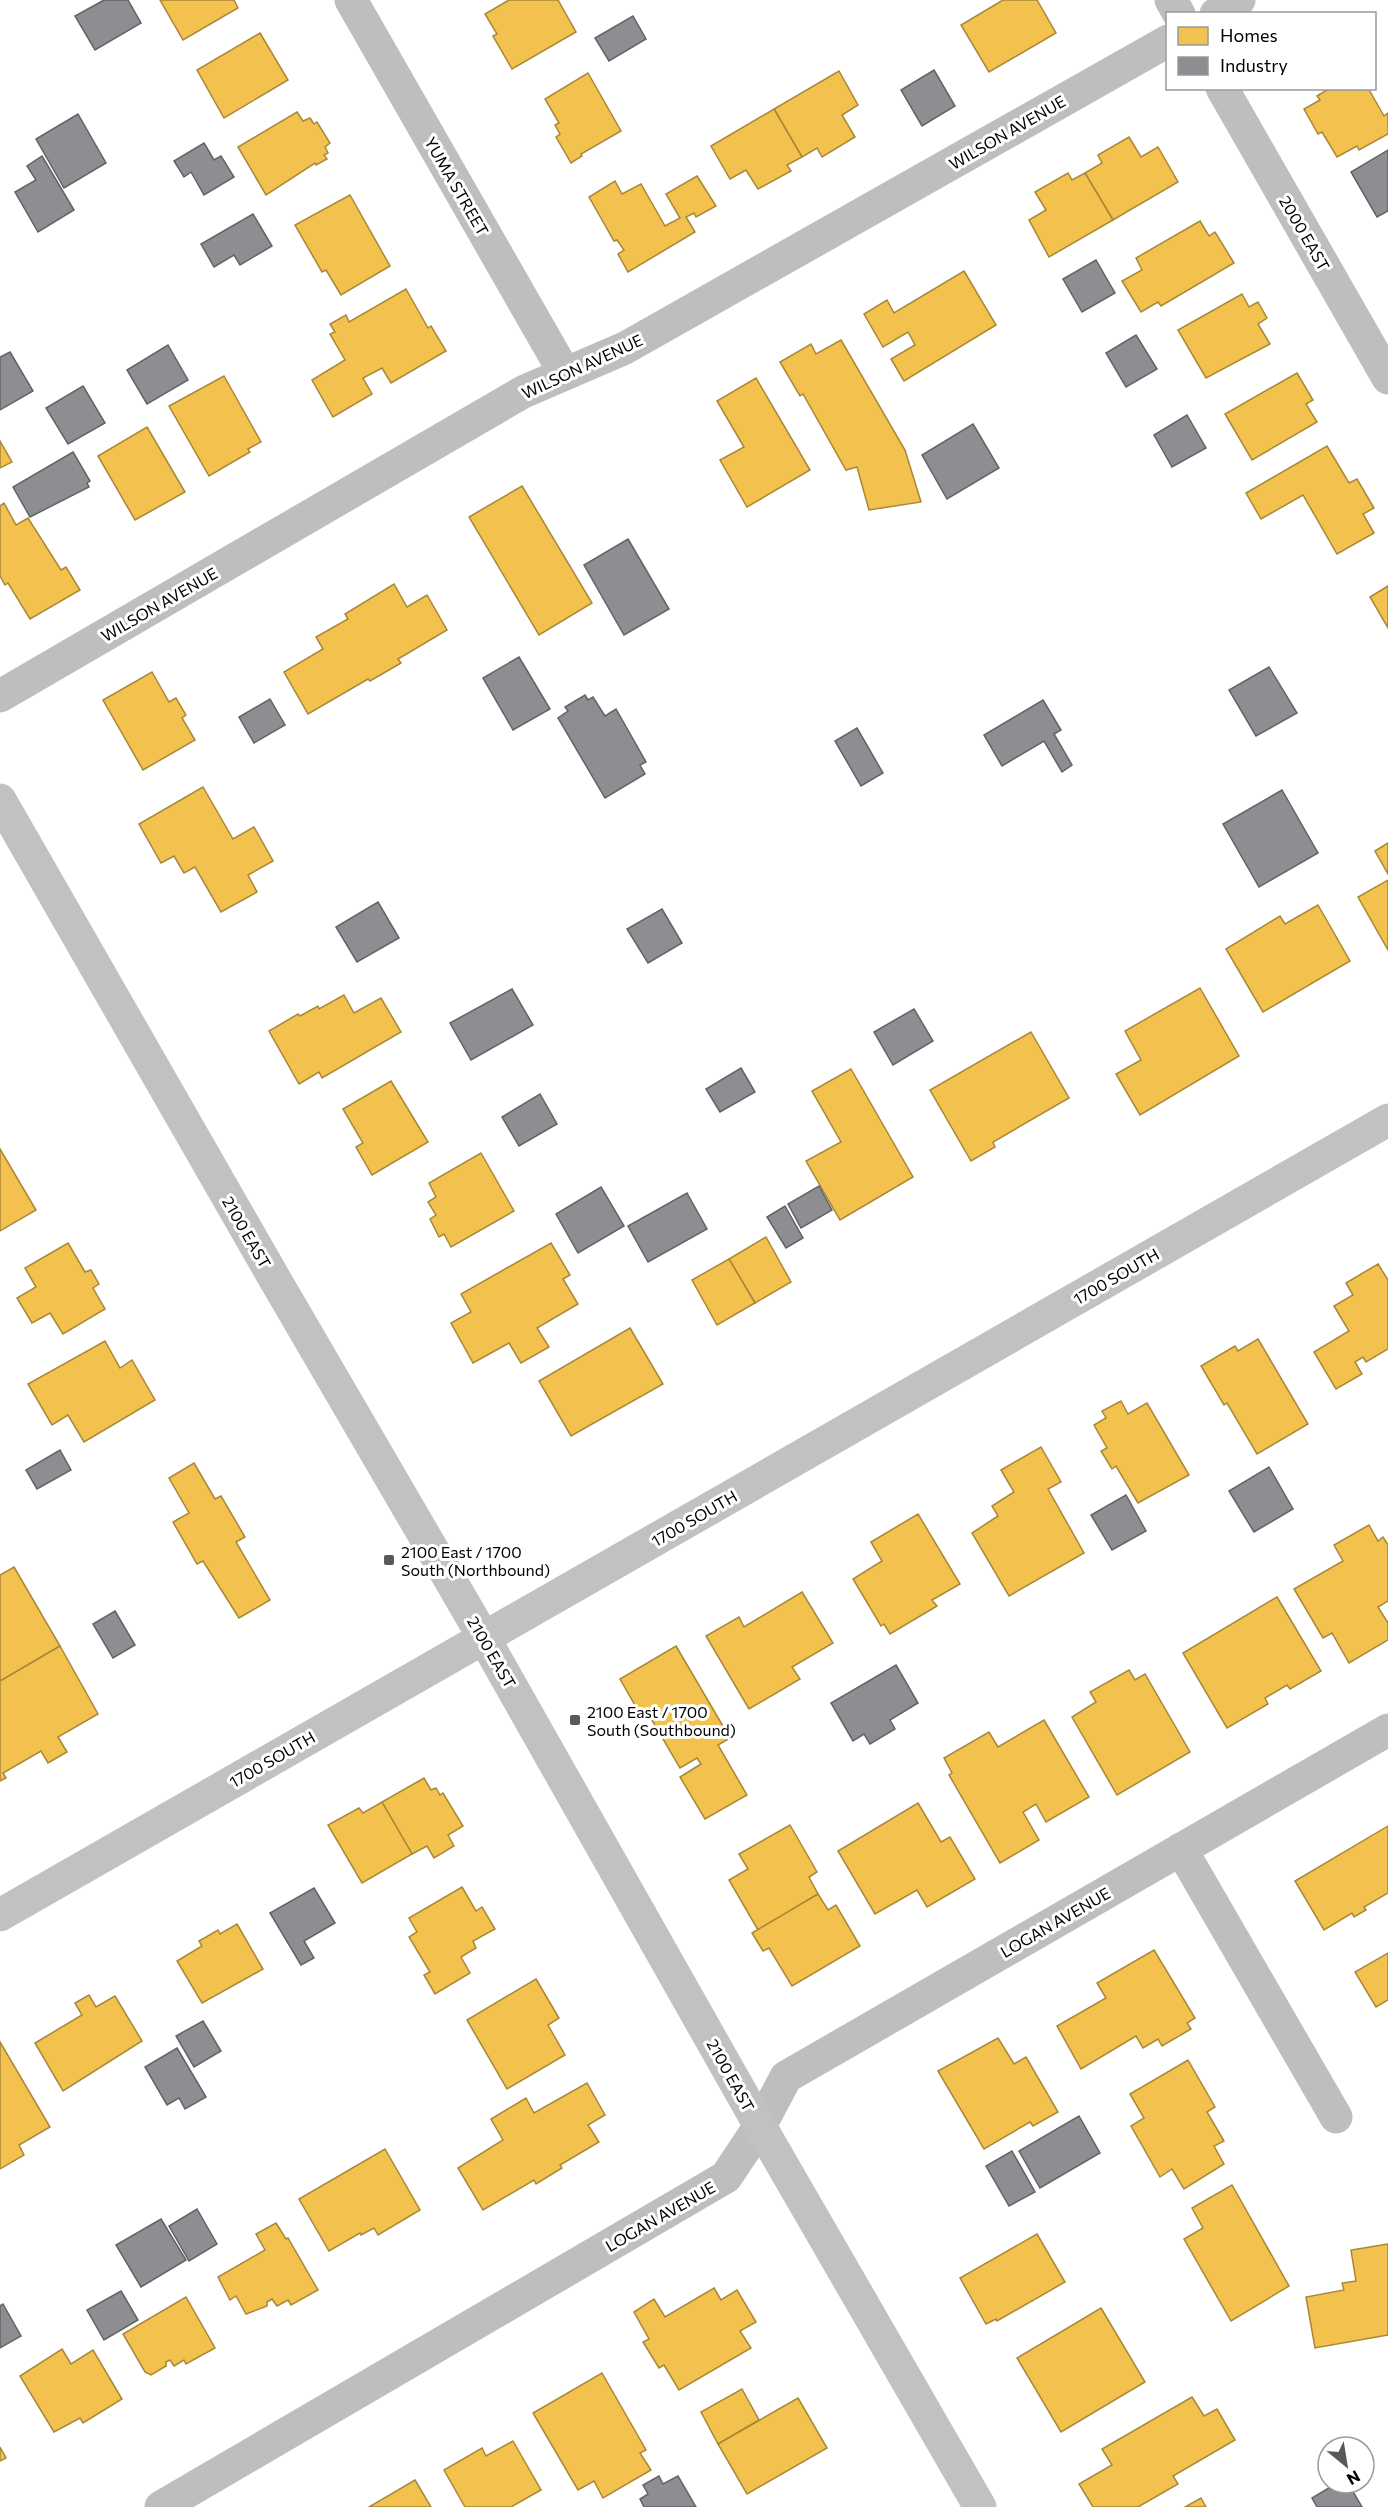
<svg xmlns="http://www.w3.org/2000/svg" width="1388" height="2507" font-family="Commissioner,sans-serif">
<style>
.homes{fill:#f2c14e;stroke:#a98737;stroke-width:1.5}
.industry{fill:#8d8d92;stroke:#636366;stroke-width:1.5}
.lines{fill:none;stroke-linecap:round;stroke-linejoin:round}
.street{stroke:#bebebe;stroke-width:33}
.secondary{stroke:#c1c1c1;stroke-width:33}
.poi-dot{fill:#595959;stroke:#fff;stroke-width:2}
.labels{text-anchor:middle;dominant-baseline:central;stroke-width:6;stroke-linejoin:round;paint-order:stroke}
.street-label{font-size:16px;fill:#000;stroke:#fff}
.poi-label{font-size:16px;fill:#000;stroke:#fff;text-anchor:start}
</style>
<rect width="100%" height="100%" fill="#fff"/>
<g class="homes">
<polygon points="160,0 234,0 238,8 183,40"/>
<polygon points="509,0 558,0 576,32 512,69 493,36 497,34 485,14"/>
<polygon points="1003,0 1037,0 1056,33 989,72 961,25"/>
<polygon points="260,33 288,80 224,118 197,70"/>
<polygon points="839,71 858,105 842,115 855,137 822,157 817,148 802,157 774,109"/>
<polygon points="588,73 621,131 581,154 582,156 571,163 556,137 560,134 555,125 559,123 545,99"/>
<polygon points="1330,88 1368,88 1384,116 1388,113 1388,134 1359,150 1357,146 1337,157 1322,132 1318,134 1304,109 1320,100 1317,96"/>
<polygon points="774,109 802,157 787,165 791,171 758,189 746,170 730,179 711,146"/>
<polygon points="297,112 303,121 310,118 314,124 317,122 330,143 325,147 328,153 324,155 327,159 316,165 315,163 266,195 238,147"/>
<polygon points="1129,137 1141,157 1158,147 1178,182 1113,220 1085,173 1102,163 1098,155"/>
<polygon points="1068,173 1072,180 1085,173 1113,220 1049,257 1029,220 1046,210 1035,192"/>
<polygon points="697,176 716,206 696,217 694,213 686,217 695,232 628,272 618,254 624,250 617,240 614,241 589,197 615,181 622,194 641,184 665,226 680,218 666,194"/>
<polygon points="350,195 390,266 341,295 326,270 322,272 295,225"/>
<polygon points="1200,221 1209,236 1215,232 1234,263 1161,306 1158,302 1141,312 1122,281 1142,270 1136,258"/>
<polygon points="964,271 996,325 904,381 891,359 915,345 908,332 883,347 864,314 887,300 894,313"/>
<polygon points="406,289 428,328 431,326 446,351 391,383 382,368 363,378 372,394 333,417 312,380 345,360 330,334 335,332 330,324 346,315 349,322"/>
<polygon points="1242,294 1249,307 1258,302 1267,318 1258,324 1270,344 1206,378 1178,330"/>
<polygon points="841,340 905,450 921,502 869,510 857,467 846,470 803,394 800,396 780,362 811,344 816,354"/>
<polygon points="1297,373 1313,400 1306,404 1317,422 1252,460 1225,414"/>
<polygon points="224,376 261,442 248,449 250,452 209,476 169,406"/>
<polygon points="756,378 810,470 747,507 720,460 744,447 717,401"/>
<polygon points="147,427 185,492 135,520 98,456"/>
<polygon points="0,441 12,462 0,468"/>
<polygon points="1327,446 1349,483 1357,479 1374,508 1363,514 1374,533 1337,554 1303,495 1261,519 1246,493"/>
<polygon points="522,486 592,603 539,635 469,517"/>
<polygon points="4,503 16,525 28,518 61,570 66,567 80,590 30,619 8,583 5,585 0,576 0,506"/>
<polygon points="394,584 407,607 427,595 447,630 398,659 401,663 370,681 368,679 308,714 284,672 323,649 316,637 348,619 345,614"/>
<polygon points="1388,586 1388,628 1370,597"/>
<polygon points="152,672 169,702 176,698 186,715 182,718 195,740 143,770 103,700"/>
<polygon points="203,787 233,839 254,827 273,861 248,875 257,892 221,912 195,867 184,873 174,856 161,863 139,824"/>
<polygon points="1388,843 1388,874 1375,851"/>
<polygon points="1388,880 1388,950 1358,897"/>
<polygon points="1318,905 1350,961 1263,1012 1226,949 1280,916 1285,924"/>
<polygon points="1200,988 1239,1056 1140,1115 1116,1074 1141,1060 1125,1031"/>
<polygon points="344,995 354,1013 381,998 401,1032 322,1078 319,1072 299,1084 269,1031 298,1014 300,1016 318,1006 319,1009"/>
<polygon points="1031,1032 1069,1098 993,1142 995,1147 971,1161 930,1090"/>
<polygon points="851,1069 913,1177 840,1220 806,1161 841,1142 812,1091"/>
<polygon points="391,1081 428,1142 372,1175 356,1147 363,1143 343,1109"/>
<polygon points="0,1149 36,1210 0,1231"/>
<polygon points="481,1153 514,1211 451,1247 444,1234 439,1237 430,1219 436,1215 428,1202 436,1197 429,1183"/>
<polygon points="766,1237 791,1282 755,1303 729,1259"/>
<polygon points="68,1243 85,1272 91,1270 99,1284 93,1288 105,1309 63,1334 50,1313 32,1323 17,1298 36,1287 25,1268"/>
<polygon points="551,1243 570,1275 563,1279 578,1304 537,1328 549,1347 521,1363 509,1343 473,1363 451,1323 471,1312 461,1294"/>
<polygon points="729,1259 755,1303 717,1325 692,1280"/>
<polygon points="1378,1264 1388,1280 1388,1349 1366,1362 1363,1357 1355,1362 1362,1374 1336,1389 1314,1352 1349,1331 1334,1306 1353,1295 1346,1283"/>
<polygon points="630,1328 663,1384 571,1436 539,1381"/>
<polygon points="1258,1339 1308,1424 1257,1454 1227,1403 1224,1405 1201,1366 1235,1346 1238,1351"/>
<polygon points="105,1341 120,1368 132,1360 155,1400 84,1442 68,1415 52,1425 28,1384"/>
<polygon points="1121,1401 1128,1414 1147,1403 1189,1475 1138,1503 1116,1466 1112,1469 1101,1451 1107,1448 1094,1425 1106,1418 1102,1411"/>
<polygon points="1041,1447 1061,1482 1048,1489 1084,1553 1009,1596 972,1533 998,1516 992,1506 1014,1492 1001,1470"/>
<polygon points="194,1463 215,1499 221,1496 245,1537 236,1542 270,1600 239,1618 203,1561 197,1564 173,1522 189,1513 169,1478"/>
<polygon points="918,1514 960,1584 932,1600 937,1606 890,1634 884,1624 881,1626 853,1579 882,1561 871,1542"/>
<polygon points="1369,1525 1378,1541 1383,1537 1388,1545 1388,1601 1378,1607 1388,1623 1388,1640 1349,1663 1332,1633 1323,1638 1294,1589 1343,1561 1334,1545"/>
<polygon points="14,1567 60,1646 0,1681 0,1575"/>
<polygon points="802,1592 833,1643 792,1667 800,1679 749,1709 706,1636 739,1617 744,1627"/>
<polygon points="1277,1597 1321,1671 1290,1689 1287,1685 1265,1698 1268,1704 1227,1728 1183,1653"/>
<polygon points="60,1646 98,1714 58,1737 67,1752 48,1763 41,1751 3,1773 6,1778 0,1781 0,1681"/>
<polygon points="676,1646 730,1738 718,1745 747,1795 705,1819 680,1777 701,1764 697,1758 680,1768 646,1710 640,1714 620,1679"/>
<polygon points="1129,1670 1135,1680 1145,1674 1190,1752 1117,1795 1072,1717 1096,1702 1090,1692"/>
<polygon points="1044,1720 1089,1797 1046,1822 1036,1804 1023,1812 1039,1840 1000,1863 949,1775 952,1773 944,1758 989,1732 998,1747"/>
<polygon points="424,1778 431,1790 436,1788 440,1795 443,1793 463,1826 448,1835 454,1846 434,1858 427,1846 412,1854 382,1802"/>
<polygon points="382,1802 412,1854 362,1883 328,1825 359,1808 363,1813"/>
<polygon points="918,1803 941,1842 950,1837 975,1879 927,1907 917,1890 875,1914 838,1851"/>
<polygon points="790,1825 817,1872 809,1877 818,1894 758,1930 729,1880 748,1869 739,1854"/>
<polygon points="1388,1826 1388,1893 1364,1907 1366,1910 1354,1917 1352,1913 1324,1930 1295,1881"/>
<polygon points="462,1887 476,1911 482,1907 495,1929 473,1941 476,1948 461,1957 470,1973 435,1994 424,1975 430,1972 409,1937 417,1932 409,1918"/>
<polygon points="818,1894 828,1910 836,1905 860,1946 792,1986 769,1948 763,1951 752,1933"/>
<polygon points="237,1924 263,1969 202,2003 177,1961 202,1946 199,1941 218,1930 220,1934"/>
<polygon points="1154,1950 1195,2018 1187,2023 1191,2029 1162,2046 1158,2039 1143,2048 1136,2036 1081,2069 1057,2026 1106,1998 1097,1983"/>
<polygon points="1388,1953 1388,2000 1376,2007 1355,1972"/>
<polygon points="536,1979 559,2018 548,2025 565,2055 507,2089 467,2020"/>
<polygon points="89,1995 96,2007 115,1996 142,2041 63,2091 35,2043 82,2015 75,2003"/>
<polygon points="998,2038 1014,2064 1026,2057 1058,2112 1033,2126 1030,2122 984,2149 938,2071"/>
<polygon points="0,2042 50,2127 19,2145 24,2155 0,2169"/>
<polygon points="1188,2060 1215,2107 1207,2112 1224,2141 1214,2146 1224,2164 1184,2189 1172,2169 1160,2177 1131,2126 1144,2118 1130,2094"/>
<polygon points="587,2083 605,2115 588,2125 599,2142 560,2165 562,2168 536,2184 534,2180 483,2210 458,2168 503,2140 491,2119 526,2098 534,2113"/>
<polygon points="385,2149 420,2210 378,2235 374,2228 361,2235 360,2233 329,2251 299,2199"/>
<polygon points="1232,2185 1289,2286 1231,2321 1184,2239 1203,2228 1192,2208"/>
<polygon points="276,2223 286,2239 288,2238 318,2290 291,2305 288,2300 277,2306 272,2299 267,2302 267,2306 246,2314 236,2296 230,2300 218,2277 265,2250 256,2234"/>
<polygon points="1037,2234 1065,2282 997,2321 996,2319 986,2324 960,2278"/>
<polygon points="1388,2244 1388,2335 1315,2348 1306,2297 1344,2290 1342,2283 1356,2281 1351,2250"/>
<polygon points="714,2288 721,2300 737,2290 756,2322 740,2331 751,2348 679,2390 664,2365 659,2368 643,2342 649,2339 634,2312 654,2299 665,2317"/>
<polygon points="186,2297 215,2348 186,2364 184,2360 174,2366 170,2360 166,2362 166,2366 151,2375 145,2372 123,2334"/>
<polygon points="1101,2308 1145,2382 1061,2432 1017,2358"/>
<polygon points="62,2349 71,2364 93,2350 122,2399 83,2423 80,2418 54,2432 20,2376"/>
<polygon points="602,2373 646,2450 640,2453 651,2470 603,2498 594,2481 578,2490 533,2413"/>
<polygon points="742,2389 759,2420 718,2444 701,2412"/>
<polygon points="1192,2397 1204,2416 1217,2409 1235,2440 1173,2476 1178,2484 1138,2507 1093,2507 1079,2484 1112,2465 1102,2449"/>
<polygon points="798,2398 827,2448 747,2494 718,2444"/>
<polygon points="513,2441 541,2490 511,2507 465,2507 444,2470 482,2448 486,2456"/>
<polygon points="0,2447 6,2458 0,2461"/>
<polygon points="415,2480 431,2507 369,2507"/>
<polygon points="1201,2498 1206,2507 1185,2507"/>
</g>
<g class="industry">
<polygon points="104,0 128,0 141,23 95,50 75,16"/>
<polygon points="633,16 646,39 609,61 595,38"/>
<polygon points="934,70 955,106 922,126 901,90"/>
<polygon points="78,114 106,163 64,188 36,139"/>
<polygon points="204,143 214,160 221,156 234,177 204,195 191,172 184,177 174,161"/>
<polygon points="1388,150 1388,211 1377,217 1351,172"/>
<polygon points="42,156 74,210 38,232 15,192 36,180 27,166"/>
<polygon points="253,214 272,246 240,265 234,255 214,267 201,244"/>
<polygon points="1096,260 1115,293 1082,312 1063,279"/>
<polygon points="1136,335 1157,369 1126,387 1106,353"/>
<polygon points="168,345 188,380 147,404 127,370"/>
<polygon points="10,352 33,391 0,410 0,357"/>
<polygon points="83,386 105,423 68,444 46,408"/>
<polygon points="1187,415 1206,448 1172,467 1154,435"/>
<polygon points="973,424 999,468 947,499 922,455"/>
<polygon points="73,452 90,481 87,483 89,487 30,517 13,487"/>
<polygon points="628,539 669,609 624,635 584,565"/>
<polygon points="519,657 550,709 513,730 483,678"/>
<polygon points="1269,667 1297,713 1256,736 1229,690"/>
<polygon points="585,695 588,700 593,697 605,716 616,709 646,762 640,765 645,774 605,798 558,718 568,711 565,707"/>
<polygon points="270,699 285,725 254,743 239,717"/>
<polygon points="1043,700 1061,730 1054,734 1072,765 1062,772 1044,741 1002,766 984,735"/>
<polygon points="857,728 883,773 861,786 835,741"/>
<polygon points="1282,790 1318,853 1259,887 1223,824"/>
<polygon points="378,902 399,938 357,962 336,927"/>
<polygon points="662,909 682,943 648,963 627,929"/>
<polygon points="512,989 533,1025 471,1060 450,1023"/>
<polygon points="914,1009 933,1041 893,1065 874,1032"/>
<polygon points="741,1068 755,1092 720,1112 706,1089"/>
<polygon points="540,1094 557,1124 519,1146 502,1117"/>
<polygon points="819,1186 832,1210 801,1228 788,1204"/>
<polygon points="601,1187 624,1226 578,1253 556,1214"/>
<polygon points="687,1193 707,1229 648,1262 628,1226"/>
<polygon points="785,1206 803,1238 786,1248 767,1217"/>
<polygon points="60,1450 71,1470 37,1489 26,1470"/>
<polygon points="1269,1467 1293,1509 1254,1532 1229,1491"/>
<polygon points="1126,1495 1146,1531 1112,1550 1091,1515"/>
<polygon points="115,1611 135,1645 113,1658 93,1624"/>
<polygon points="896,1665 918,1703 890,1720 895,1729 870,1744 864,1734 853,1741 831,1703"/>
<polygon points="314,1888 335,1923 304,1941 314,1958 301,1965 270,1913"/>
<polygon points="203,2021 221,2051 194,2067 176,2036"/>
<polygon points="177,2048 206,2097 185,2109 179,2098 167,2105 145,2067"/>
<polygon points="1079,2116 1100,2153 1040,2188 1019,2151"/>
<polygon points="1012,2151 1035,2192 1009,2206 986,2166"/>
<polygon points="197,2209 217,2244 189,2261 169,2226"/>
<polygon points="161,2219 186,2260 141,2287 116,2245"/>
<polygon points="121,2291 138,2320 104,2340 87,2310"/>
<polygon points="3,2304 21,2336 0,2348 0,2306"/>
<polygon points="659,2476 663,2484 678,2476 696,2507 644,2507 640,2499 648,2494 643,2485"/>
<polygon points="1337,2483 1348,2483 1362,2507 1317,2507 1312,2498"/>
</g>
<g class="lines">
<g class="street">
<polyline points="351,0 564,372"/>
<polyline points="1171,0 1179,14"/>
<polyline points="1216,14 1239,0"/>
<polyline points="1222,88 1388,378"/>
<polyline points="0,696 523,392 625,348 1168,41"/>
<polyline points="1181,1849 1336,2117"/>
<polyline points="161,2507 726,2177 760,2126 786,2077 1388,1730"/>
</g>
<g class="secondary">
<polyline points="0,800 273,1276 484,1638 760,2126 980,2507"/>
<polyline points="0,1915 1388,1120"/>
</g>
</g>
<g class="poi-dot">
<rect x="383" y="1554" width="12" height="12" rx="3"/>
<rect x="569" y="1714" width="12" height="12" rx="3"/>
</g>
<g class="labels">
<g class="street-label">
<text transform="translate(1007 132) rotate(-30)">WILSON AVENUE</text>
<text transform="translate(457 186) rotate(60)">YUMA STREET</text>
<text transform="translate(1305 233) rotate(60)">2000 EAST</text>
<text transform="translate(582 366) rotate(-25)">WILSON AVENUE</text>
<text transform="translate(159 604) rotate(-30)">WILSON AVENUE</text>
<text transform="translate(247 1232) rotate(60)">2100 EAST</text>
<text transform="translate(1116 1276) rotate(-30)">1700 SOUTH</text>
<text transform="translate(694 1518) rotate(-30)">1700 SOUTH</text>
<text transform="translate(492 1652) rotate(60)">2100 EAST</text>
<text transform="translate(272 1759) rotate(-30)">1700 SOUTH</text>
<text transform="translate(1055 1922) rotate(-30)">LOGAN AVENUE</text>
<text transform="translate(731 2075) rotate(61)">2100 EAST</text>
<text transform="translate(660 2216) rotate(-30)">LOGAN AVENUE</text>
</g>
<g class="poi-label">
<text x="401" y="1551">2100 East / 1700<tspan x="401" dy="18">South (Northbound)</tspan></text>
<text x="587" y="1711">2100 East / 1700<tspan x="587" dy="18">South (Southbound)</tspan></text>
</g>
</g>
<rect x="1166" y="12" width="210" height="78" fill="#ffffff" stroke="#999999" stroke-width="1.5"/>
<rect x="1178" y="27" width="30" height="18" fill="#f2c14e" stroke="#999999" stroke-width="1.5"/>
<text x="1220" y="42" font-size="18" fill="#000000">Homes</text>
<rect x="1178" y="57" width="30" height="18" fill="#8d8d92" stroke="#999999" stroke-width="1.5"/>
<text x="1220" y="72" font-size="18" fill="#000000">Industry</text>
<g transform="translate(1346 2465) rotate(150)"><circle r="28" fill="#ffffff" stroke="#999999" stroke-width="1.5"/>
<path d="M0-4.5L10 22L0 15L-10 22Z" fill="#595959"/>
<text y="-9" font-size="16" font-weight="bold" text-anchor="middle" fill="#000000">N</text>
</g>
</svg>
